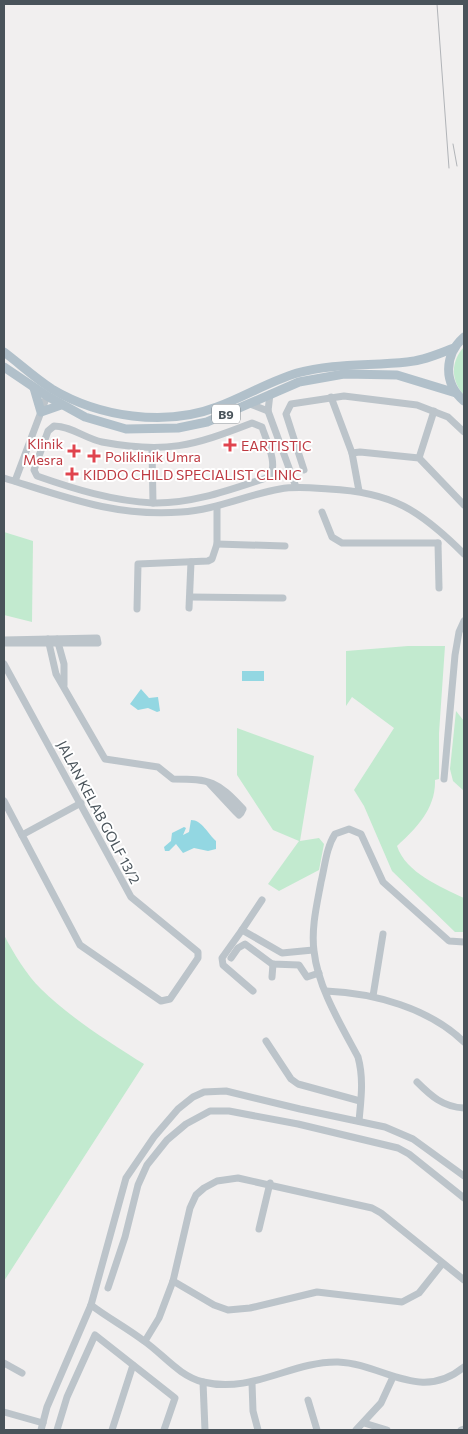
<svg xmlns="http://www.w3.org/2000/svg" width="468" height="1434" font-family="Commissioner,sans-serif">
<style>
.green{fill:#c2eacf}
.water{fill:#93d7e2}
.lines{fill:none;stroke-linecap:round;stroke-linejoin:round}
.minor{stroke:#bcc4ca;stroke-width:7}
.major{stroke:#b1c0ca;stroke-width:9}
.tram{stroke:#b1b4b8;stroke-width:1}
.health-dot{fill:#e0444e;stroke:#fff;stroke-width:2}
.labels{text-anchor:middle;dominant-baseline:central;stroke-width:4;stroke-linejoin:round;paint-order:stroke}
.shield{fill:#fff;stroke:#80878c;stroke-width:1}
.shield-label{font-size:12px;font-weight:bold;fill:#49535a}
.health-label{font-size:14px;fill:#be3a42;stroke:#fff;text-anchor:start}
.street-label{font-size:14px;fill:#49535a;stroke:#fff}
</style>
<rect width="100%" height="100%" fill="#f1efef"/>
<g class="green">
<path d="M464,347V395C451,381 450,362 464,347Z"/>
<polygon points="4,532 33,541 32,622 4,615"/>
<path d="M408,646H445L439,733V779L435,780C436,808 417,828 397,846C406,873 441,887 464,898V932H455L392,871L364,806L354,790L394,728L352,697L346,706V651Z"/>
<polygon points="456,711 464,721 464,791 453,781 450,769"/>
<polygon points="237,728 314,756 300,841 319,838 324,844 319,870 279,891 268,884 299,841 273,830 237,775"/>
<path d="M4,935C14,954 26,974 41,989C68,1016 110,1043 144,1064L4,1281Z"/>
</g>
<g class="water">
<rect x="242" y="671" width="22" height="10"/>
<polygon points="141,689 149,698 158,697 160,711 157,712 148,708 138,710 130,704"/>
<path d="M191,820C202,820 208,834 216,841V849L208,851L194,848L183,853L176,844L169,851H165L164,847L171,841L172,833L184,827L186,828L183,835L189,832Z"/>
</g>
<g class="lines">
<g class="minor">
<polyline points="270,394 268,411 296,487"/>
<polyline points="331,397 352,453 359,491"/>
<polyline points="250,404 268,411"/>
<path d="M252,423L262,427C266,440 279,465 269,477C232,489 193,504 153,503C113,501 74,489 37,476L34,470L48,431L54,426C71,426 86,439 102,442C166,454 193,446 252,423Z"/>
<polyline points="152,449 153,503"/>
<polyline points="352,453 360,452 419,458 464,505"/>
<polyline points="419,458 434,411"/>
<polyline points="304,470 286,414 291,404 344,396 417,405 448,417 464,432"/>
<path d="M4,478C65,497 115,517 181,512C215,510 246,495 280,489C296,486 313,488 329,489C392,492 420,510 464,554"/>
<polyline points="15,481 47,396"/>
<polyline points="322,512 332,537 342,543 438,543"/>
<polyline points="438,543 439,588"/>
<polyline points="217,544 285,546"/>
<polyline points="190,597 283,598"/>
<polyline points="189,608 191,562"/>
<polyline points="137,609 138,564 208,561 212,559 217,544 217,507"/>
<path d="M48,639L56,674L105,759L158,767L173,779C211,779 217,781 243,809L241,813L239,815L236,812L209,783"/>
<polyline points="57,639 64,664 64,685"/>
<polyline points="4,640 97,638 98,643 4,643"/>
<polyline points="4,664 131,897 198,952 198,958 170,999 161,1001 80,945 4,801"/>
<polyline points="444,779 455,655 459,632 464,621"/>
<polyline points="22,835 81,803"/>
<polyline points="242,930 262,900"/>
<polyline points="231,958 238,948 245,944 272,964 299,965 307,977 319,973"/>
<polyline points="272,977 273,964"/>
<polyline points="253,991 223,965 222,958 242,930 282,953 313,950"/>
<path d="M326,991C374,993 429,1008 464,1042"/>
<polyline points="373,996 383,934"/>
<polyline points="266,1041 291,1079 298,1084 360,1101"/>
<path d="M417,1082C431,1096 443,1107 464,1108"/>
<path d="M359,1121C361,1099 364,1079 358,1057C341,1025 318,988 314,951C311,928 317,904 321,882C325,866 326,848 335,834L349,829L361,834L383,882L449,941L464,942"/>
<polyline points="259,1229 270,1183"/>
<polyline points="173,1281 214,1305 228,1310 250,1308 317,1292 402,1302 419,1293 442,1264"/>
<polyline points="108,1288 125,1237 138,1185 147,1165 167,1140 186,1124 210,1111 229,1111 298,1124 398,1148 409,1154 464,1198"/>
<path d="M91,1305C108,1318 127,1328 144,1341C164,1355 179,1376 203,1382C252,1394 292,1361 338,1362C384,1364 420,1403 464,1367"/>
<polyline points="145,1341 159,1318 173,1281 190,1208 196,1195 204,1188 217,1181 238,1178 372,1208 381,1213 464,1280"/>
<polyline points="4,1363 22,1373"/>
<polyline points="203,1382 205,1430"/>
<polyline points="252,1383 253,1411 258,1430"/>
<polyline points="308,1400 317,1430"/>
<polyline points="4,1412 43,1423"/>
<polyline points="364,1423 387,1430"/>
<polyline points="41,1430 47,1407 91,1305 126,1178 154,1137 178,1109 193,1097 204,1092 226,1091 300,1109 385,1127 413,1139 464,1176"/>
<polyline points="57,1430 67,1397 95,1335 175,1398 164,1430"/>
<polyline points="112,1430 133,1365"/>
<polyline points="356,1430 381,1403 393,1377"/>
<polyline points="461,1430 464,1429"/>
</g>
<g class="major">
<path d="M464,337C444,355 443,383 464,401"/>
<path d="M4,352C20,364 35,378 52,389C99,417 165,427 217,407C244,397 270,381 297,373C333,363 370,366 407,362C423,361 438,354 454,348"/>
<polyline points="4,367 47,396 85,417 126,429 178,428 207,422 299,382 344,374 397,375 456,393"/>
<polyline points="34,388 41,412 61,405"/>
</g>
<g class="tram">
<polyline points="437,4 449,168"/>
<polyline points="453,144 457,166"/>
</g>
</g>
<g class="health-dot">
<path d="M227.5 437.5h5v5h5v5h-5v5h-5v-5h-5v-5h5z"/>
<path d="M71.5 443.5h5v5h5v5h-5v5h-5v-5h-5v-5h5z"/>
<path d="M91.5 448.5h5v5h5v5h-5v5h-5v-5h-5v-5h5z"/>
<path d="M69.5 466.5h5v5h5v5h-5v5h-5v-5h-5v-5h5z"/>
</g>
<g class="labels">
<rect class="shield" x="212" y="404.5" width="28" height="19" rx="4"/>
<g class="shield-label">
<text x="226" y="414">B9</text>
</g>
<g class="health-label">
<text x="63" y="443" text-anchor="end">Klinik<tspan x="63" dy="16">Mesra</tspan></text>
<text x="241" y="445">EARTISTIC</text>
<text x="105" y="456">Poliklinik Umra</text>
<text x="83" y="474">KIDDO CHILD SPECIALIST CLINIC</text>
</g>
<g class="street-label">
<text transform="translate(99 812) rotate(62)">JALAN KELAB GOLF 13/2</text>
</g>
</g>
<rect width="468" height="1434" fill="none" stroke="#49535a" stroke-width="10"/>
</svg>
